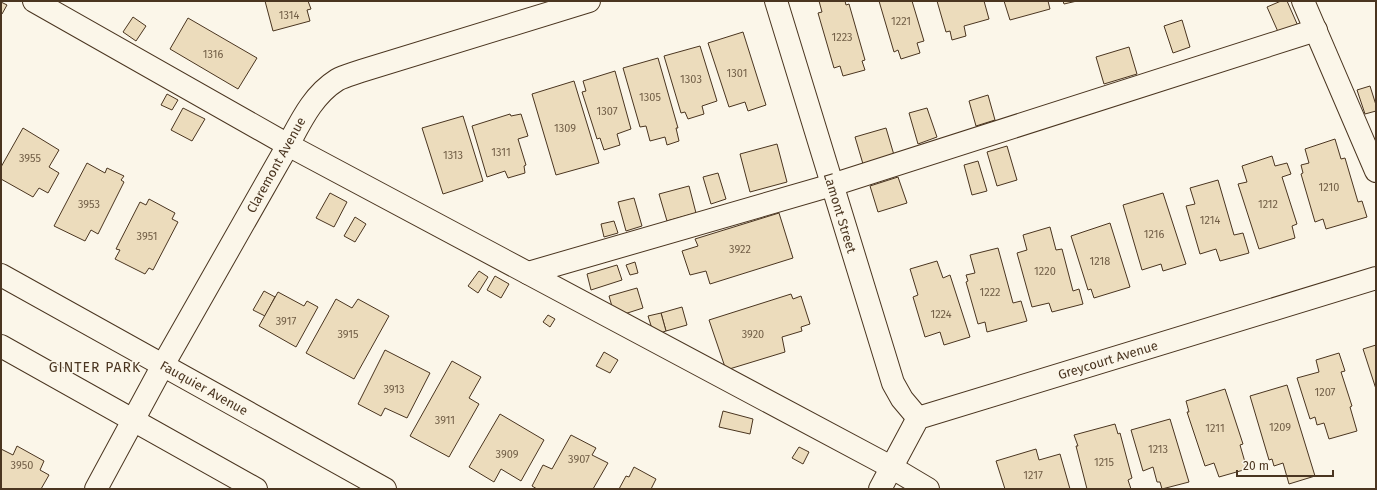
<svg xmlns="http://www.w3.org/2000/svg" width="1377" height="490" font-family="'Fira Sans',sans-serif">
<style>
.building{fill:#ecdcbc;stroke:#4a3520}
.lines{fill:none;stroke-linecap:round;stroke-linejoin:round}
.minor-casing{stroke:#4a3520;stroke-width:24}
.minor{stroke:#fbf6e9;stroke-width:22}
.labels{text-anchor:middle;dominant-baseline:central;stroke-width:3;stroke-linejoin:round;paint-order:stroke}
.number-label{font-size:11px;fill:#725f47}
.street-label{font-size:13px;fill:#4a3520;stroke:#fbf6e9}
.neighbourhood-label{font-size:14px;letter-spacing:1px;fill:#4a3520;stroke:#fbf6e9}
</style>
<rect width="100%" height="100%" fill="#fbf6e9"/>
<g class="building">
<polygon points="265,1 308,1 311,9 307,10 310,21 273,31"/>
<polygon points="819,1 845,1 846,5 849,4 865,60 862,61 865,70 843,76 840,66 834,68 818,13 822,12"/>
<polygon points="879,1 912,1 924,41 917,43 920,53 901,59 898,50 894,52"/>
<polygon points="937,1 984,1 989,19 964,26 966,36 952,40 950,31 946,32"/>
<polygon points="1004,1 1048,1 1050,9 1010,20"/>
<polygon points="1063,1 1077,1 1064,4"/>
<polygon points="1281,1 1287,1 1298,26 1279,34 1267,7"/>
<polygon points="1,2 7,5 2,14 1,14"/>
<polygon points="133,17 146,26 136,41 123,32"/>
<polygon points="188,18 257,58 238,89 170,49"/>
<polygon points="1182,20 1190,47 1173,53 1164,26"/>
<polygon points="743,32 766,105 748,111 745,102 729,107 708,43"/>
<polygon points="700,46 717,101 702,106 704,114 688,119 685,112 681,113 664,56"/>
<polygon points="1129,47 1137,74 1104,84 1096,57"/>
<polygon points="658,58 678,128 676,128 679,141 667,145 665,137 650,141 646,126 640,127 623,68"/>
<polygon points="615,71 631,129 617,134 620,145 604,150 600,138 597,139 582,92 586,91 583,81"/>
<polygon points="574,81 599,163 556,175 532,94"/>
<polygon points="1370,86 1376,105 1376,111 1365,114 1357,90"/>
<polygon points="167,94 178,100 172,110 161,105"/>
<polygon points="988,95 995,120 976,126 969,101"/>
<polygon points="183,108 205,119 192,141 171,130"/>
<polygon points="927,108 937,137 918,144 909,113"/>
<polygon points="510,114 511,116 521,114 528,136 518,139 526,165 524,166 525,173 508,178 505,171 487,177 472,126"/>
<polygon points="463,116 483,181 443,194 422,128"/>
<polygon points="23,128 59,150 49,167 59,173 48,193 39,188 33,197 1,179 1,167"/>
<polygon points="886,128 894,155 863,164 855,137"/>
<polygon points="1335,139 1341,159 1345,158 1358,202 1362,201 1367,217 1326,229 1323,219 1315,222 1301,174 1303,173 1301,165 1309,163 1305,149"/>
<polygon points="777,144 787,182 750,192 740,154"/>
<polygon points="1007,146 1017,180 997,186 987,152"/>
<polygon points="1272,156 1275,166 1287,163 1291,174 1282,177 1297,224 1292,226 1295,238 1259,249 1238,184 1247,182 1242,166"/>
<polygon points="978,161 987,191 972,195 964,165"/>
<polygon points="87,163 105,173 107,168 124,176 121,180 124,182 98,234 91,230 85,241 54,226"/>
<polygon points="718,173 726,199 711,204 703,177"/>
<polygon points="898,177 907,203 878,212 870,186"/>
<polygon points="1218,180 1234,235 1243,233 1249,253 1220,261 1216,249 1200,254 1186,206 1195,204 1190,188"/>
<polygon points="689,186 696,213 667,221 659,194"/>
<polygon points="330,193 347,202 334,227 316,218"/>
<polygon points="1163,193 1186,264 1163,271 1161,264 1142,270 1123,205"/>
<polygon points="634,198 642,226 626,231 618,202"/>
<polygon points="149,199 175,213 172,219 178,222 153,270 149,268 145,274 115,259 120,250 116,249 140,202 146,205"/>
<polygon points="779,213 793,258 710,284 706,271 690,275 682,251 698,246 695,239"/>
<polygon points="355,217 366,224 355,242 344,236"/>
<polygon points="614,221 618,233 604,237 601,224"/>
<polygon points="1110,223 1130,287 1094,298 1091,289 1088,290 1071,236"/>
<polygon points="1050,227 1056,250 1062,249 1073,291 1079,289 1083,304 1052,312 1049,303 1032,307 1017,253 1027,250 1023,235"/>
<polygon points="998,248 1013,303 1021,301 1027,321 987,332 985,322 978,324 966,282 968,281 966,275 975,273 970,255"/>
<polygon points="937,261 943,278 950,275 970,337 944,345 940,332 925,337 913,297 918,295 910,269"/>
<polygon points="635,262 638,273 630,275 626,265"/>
<polygon points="617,265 622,280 591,290 587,274"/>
<polygon points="479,271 488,277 478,293 468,286"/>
<polygon points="495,276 509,284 501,298 487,290"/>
<polygon points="637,288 643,308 615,317 609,296"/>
<polygon points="264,291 275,297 265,316 253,310"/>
<polygon points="278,292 304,306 307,301 318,307 296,347 259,326"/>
<polygon points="791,294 793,299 801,296 810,324 801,327 802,331 782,337 785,352 726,370 709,320"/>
<polygon points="336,299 352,308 358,299 389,316 354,379 306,353"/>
<polygon points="682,307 687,325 666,331 661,313"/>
<polygon points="661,313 666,331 654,335 648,316"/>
<polygon points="548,315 555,319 550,327 543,322"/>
<polygon points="1376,345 1376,389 1363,349"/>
<polygon points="385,350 430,373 407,418 385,408 381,416 358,404"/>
<polygon points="604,352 618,360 610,373 596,366"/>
<polygon points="1339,353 1345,371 1341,372 1352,406 1350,407 1357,431 1329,439 1324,423 1317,425 1315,417 1310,419 1297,378 1319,372 1316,360"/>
<polygon points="452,361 481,377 469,398 479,404 449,457 410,436"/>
<polygon points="1287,385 1315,476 1289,484 1283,463 1274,466 1272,459 1269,460 1250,396"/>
<polygon points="1225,389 1243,444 1240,445 1247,469 1219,477 1214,463 1205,466 1187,412 1189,412 1186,401"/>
<polygon points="723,411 753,419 750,434 719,427"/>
<polygon points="500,414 544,440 521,481 501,469 494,482 469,467"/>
<polygon points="1170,419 1189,482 1162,489 1160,482 1157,482 1153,467 1143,471 1131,430"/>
<polygon points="1115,424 1118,434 1120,433 1132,478 1128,480 1131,489 1087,489 1076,446 1078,446 1074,435"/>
<polygon points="571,435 596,448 592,455 608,463 593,489 537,489 532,486 543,465 552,469"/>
<polygon points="17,446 44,461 40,470 49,475 41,489 1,489 1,449 13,455"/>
<polygon points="799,447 809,452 803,464 792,458"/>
<polygon points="1036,449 1039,460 1060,454 1070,489 1005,489 996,461"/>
<polygon points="634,467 656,479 651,489 619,489 626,476 629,477"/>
</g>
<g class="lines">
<defs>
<g id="minor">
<polyline points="34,1 288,145 891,467 928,489"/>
<polyline points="776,1 893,383 902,399 918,418"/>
<polyline points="1303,1 1376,171"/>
<polyline points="528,273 832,185 1316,30"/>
<polyline points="1,275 385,489"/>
<polyline points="1,346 256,489"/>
<path d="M96,489L163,365L288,145C301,121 313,95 337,80C344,76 353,74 361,71L589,1"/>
<polyline points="880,489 918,418 1376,278"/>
</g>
</defs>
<use href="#minor" class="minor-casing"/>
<use href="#minor" class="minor"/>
</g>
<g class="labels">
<g class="number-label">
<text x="289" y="15">1314</text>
<text x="901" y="21">1221</text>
<text x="842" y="37">1223</text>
<text x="213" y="54">1316</text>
<text x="737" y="73">1301</text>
<text x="691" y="79">1303</text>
<text x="650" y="97">1305</text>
<text x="607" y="111">1307</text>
<text x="565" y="128">1309</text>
<text x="501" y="152">1311</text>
<text x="453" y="155">1313</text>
<text x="30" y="158">3955</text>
<text x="1329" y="187">1210</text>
<text x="89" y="204">3953</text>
<text x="1268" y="204">1212</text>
<text x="1210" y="220">1214</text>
<text x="1154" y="234">1216</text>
<text x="147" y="236">3951</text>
<text x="740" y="249">3922</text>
<text x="1100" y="261">1218</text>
<text x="1045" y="271">1220</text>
<text x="990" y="292">1222</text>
<text x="941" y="314">1224</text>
<text x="286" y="321">3917</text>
<text x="348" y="334">3915</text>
<text x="753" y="334">3920</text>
<text x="394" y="389">3913</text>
<text x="1325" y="392">1207</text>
<text x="445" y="420">3911</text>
<text x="1280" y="427">1209</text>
<text x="1215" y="428">1211</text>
<text x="1158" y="449">1213</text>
<text x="507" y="454">3909</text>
<text x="579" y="459">3907</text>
<text x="1104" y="462">1215</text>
<text x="22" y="465">3950</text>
<text x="1033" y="475">1217</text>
</g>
<g class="street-label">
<text transform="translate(276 165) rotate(-61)">Claremont Avenue</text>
<text transform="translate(840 213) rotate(73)">Lamont Street</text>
<text transform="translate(1108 360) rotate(-17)">Greycourt Avenue</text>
<text transform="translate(204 388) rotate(29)">Fauquier Avenue</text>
</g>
<g class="neighbourhood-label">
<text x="95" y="367">GINTER PARK</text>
</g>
</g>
<rect width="1377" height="490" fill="none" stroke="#4a3520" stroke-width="4"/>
<path d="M1237 470v6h96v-6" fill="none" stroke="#4a3520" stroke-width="2"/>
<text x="1243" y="470" font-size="12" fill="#4a3520" stroke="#fbf6e9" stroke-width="3" paint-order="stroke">20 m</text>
</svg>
